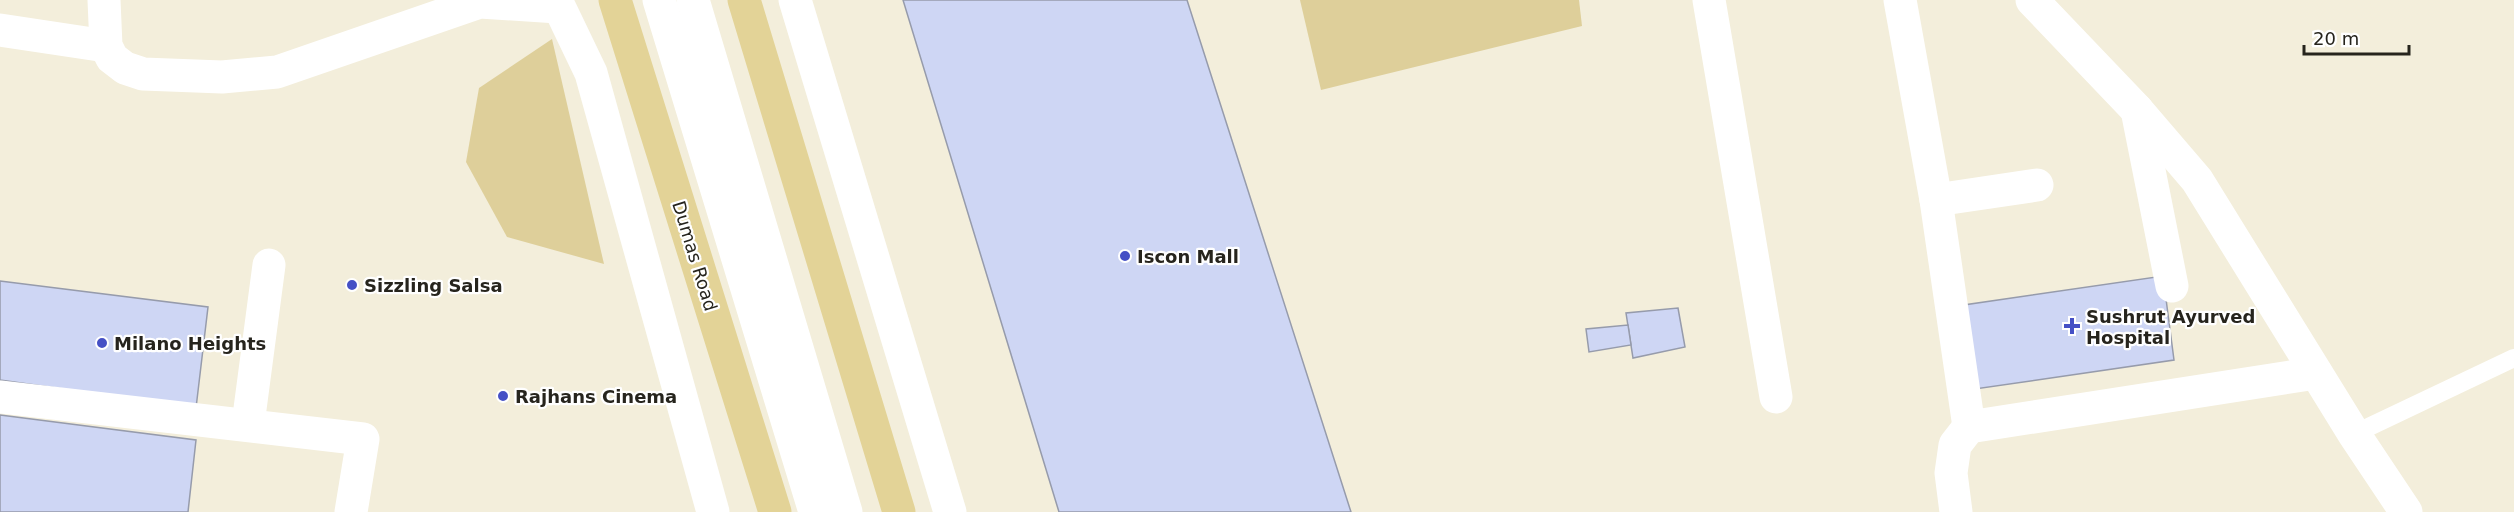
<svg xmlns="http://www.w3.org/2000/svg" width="2514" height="512" font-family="'DejaVu Sans',sans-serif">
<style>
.green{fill:#decf9a}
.building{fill:#ced6f4;stroke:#969bab;stroke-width:1.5}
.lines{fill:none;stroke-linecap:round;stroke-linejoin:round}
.service{stroke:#fff;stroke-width:18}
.minor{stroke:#fff;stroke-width:33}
.tertiary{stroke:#fff;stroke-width:33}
.secondary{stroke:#fff;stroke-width:33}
.primary{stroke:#e3d397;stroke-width:33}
.poi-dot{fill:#4550c5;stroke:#fff;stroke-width:2}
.labels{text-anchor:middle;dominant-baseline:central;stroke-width:4.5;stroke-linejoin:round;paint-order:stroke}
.street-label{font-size:18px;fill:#26241d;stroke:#fff}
.poi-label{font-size:18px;font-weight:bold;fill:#26241d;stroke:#fff;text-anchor:start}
</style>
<rect width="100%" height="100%" fill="#f3eedb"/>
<g class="green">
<polygon points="1300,0 1579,0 1582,26 1321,90"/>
<polygon points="552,39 604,264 507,237 466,162 479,88"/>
</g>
<g class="building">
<polygon points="903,0 1187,0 1351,512 1059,512"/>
<polygon points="2163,276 2174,360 1968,390 1957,306"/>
<polygon points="0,281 208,307 196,408 0,380"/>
<polygon points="1678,308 1685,347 1633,358 1626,313"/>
<polygon points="1628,325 1631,345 1589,352 1586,329"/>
<polygon points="0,415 196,440 188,512 0,512"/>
</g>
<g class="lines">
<polyline class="service" points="2354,434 2514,358"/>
<g class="minor">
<polyline points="104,0 106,46 112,58 125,68 143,74 222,77 277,72 480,2 558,7"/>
<polyline points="1709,0 1776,397"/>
<polyline points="1900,0 1936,200 1969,427"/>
<polyline points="0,30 106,46"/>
<polyline points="2137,110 2172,286"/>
<polyline points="1936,200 2037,185"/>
<polyline points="0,397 363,439 351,512"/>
<polyline points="248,424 269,265"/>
<polyline points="1956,512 1951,473 1955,445 1969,427 2316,373"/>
</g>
<g class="tertiary">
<polyline points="556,0 591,73 713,512"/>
<polyline points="795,0 950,512"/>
<polyline points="2032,0 2137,110 2197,180 2354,434 2406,512"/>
</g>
<g class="secondary">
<polyline points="659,0 815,512"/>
<polyline points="693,0 846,512"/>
</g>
<g class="primary">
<polyline points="615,0 775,512"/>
<polyline points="744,0 899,512"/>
</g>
</g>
<g class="poi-dot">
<circle cx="1125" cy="256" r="6"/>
<circle cx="352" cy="285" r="6"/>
<path d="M2069 317h6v6h6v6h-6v6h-6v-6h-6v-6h6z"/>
<circle cx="102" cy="343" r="6"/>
<circle cx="503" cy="396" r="6"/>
</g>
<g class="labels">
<g class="street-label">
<text transform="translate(695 256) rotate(73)">Dumas Road</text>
</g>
<g class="poi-label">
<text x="1137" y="256">Iscon Mall</text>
<text x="364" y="285">Sizzling Salsa</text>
<text x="2086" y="316">Sushrut Ayurved<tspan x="2086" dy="21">Hospital</tspan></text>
<text x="114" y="343">Milano Heights</text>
<text x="515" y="396">Rajhans Cinema</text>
</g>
</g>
<path d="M2304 45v9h105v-9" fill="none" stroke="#26241d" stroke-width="3"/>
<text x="2313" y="45" font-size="18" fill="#26241d" stroke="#ffffff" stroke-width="4.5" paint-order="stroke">20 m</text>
</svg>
